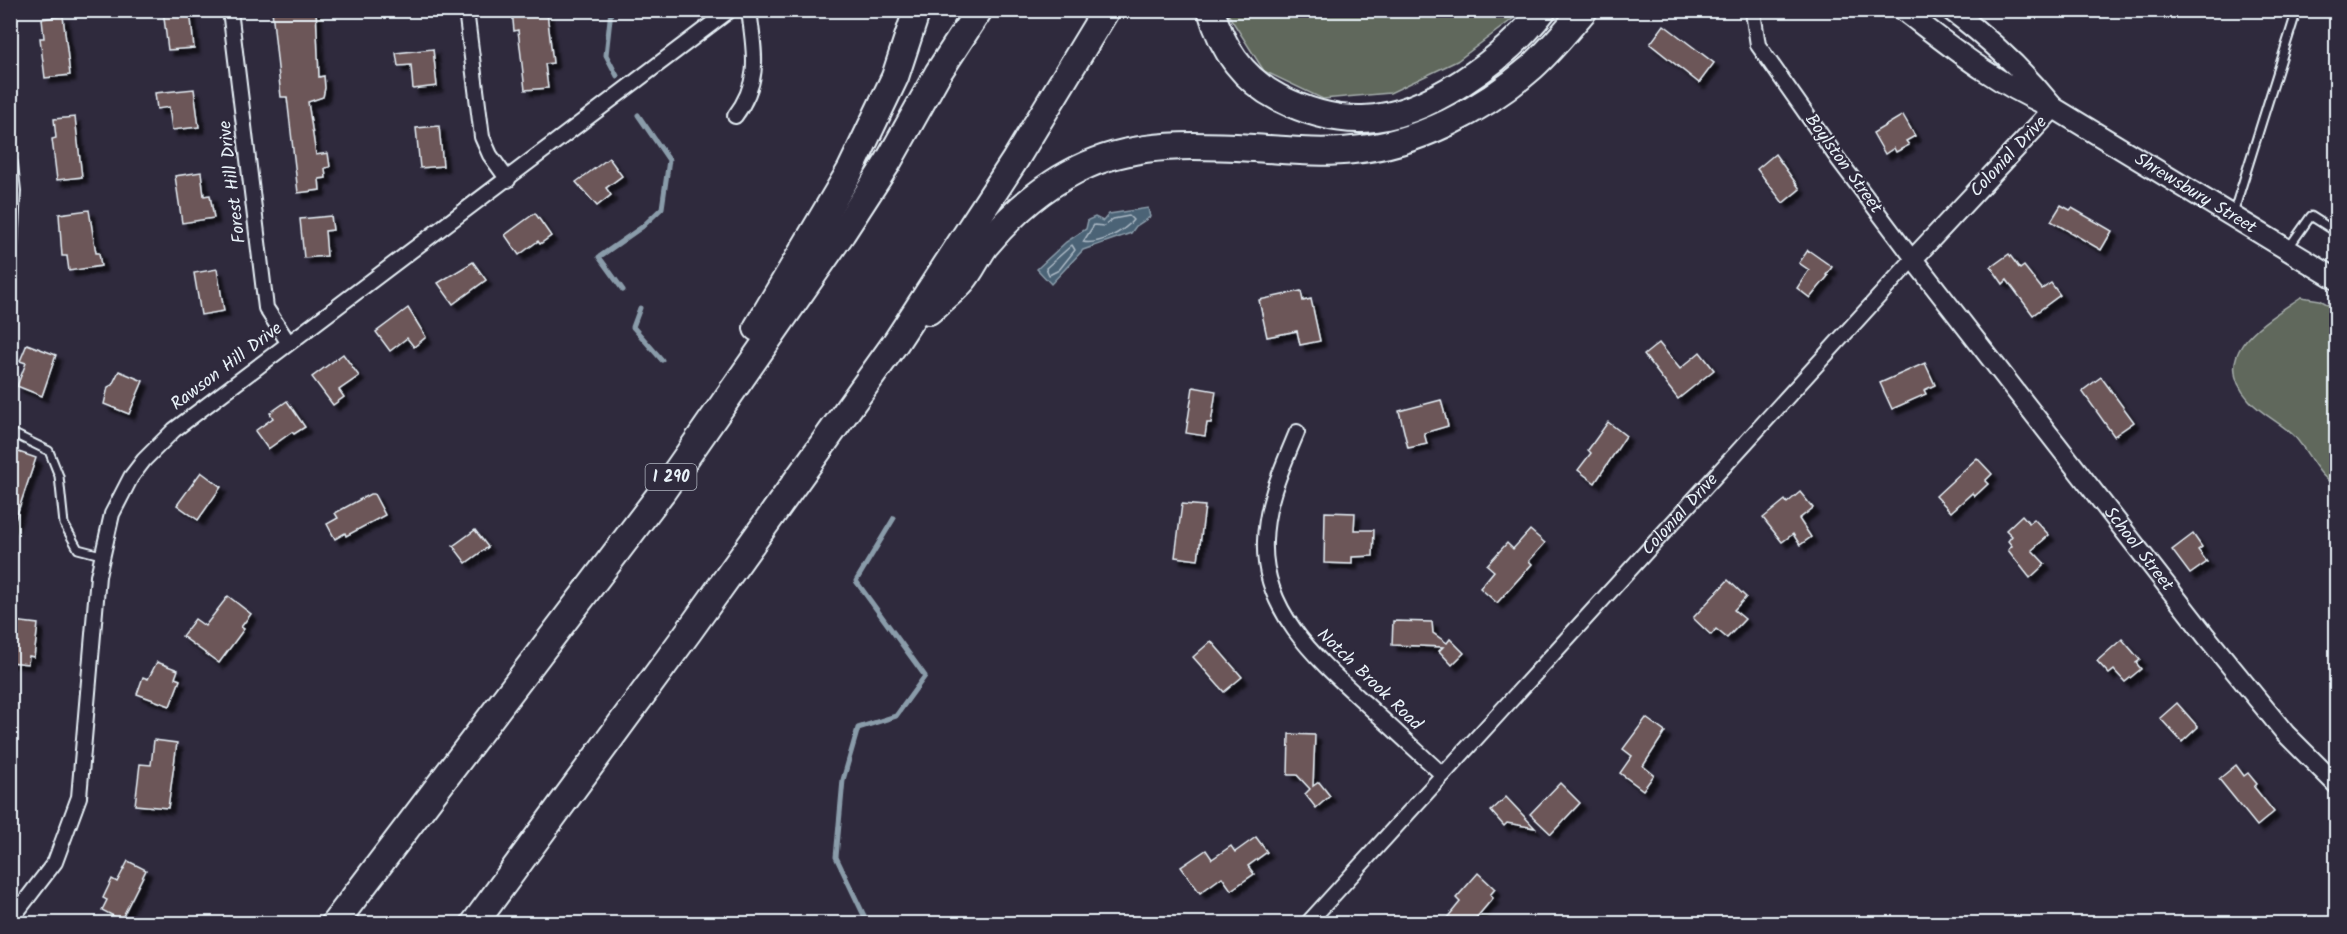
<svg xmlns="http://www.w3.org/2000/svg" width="2347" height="934" font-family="Kalam,sans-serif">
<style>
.green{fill:#60685c;stroke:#a4acaa;stroke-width:1.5}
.water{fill:#4c6376;stroke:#8a9caa;stroke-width:1.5}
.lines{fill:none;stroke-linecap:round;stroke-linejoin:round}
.shore{stroke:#aab8c4;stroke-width:1.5}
.stream{stroke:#8a9caa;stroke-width:5}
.building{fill:#6c5759;stroke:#e8f1f8;stroke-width:1.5;filter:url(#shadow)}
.service-casing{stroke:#e8f1f8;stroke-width:11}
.minor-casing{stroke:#e8f1f8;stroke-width:18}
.tertiary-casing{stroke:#e8f1f8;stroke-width:22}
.secondary-casing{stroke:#e8f1f8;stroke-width:24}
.motorway-casing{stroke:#e8f1f8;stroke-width:30}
.service{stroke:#2f2a3d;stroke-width:7}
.minor{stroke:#2f2a3d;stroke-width:14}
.tertiary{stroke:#2f2a3d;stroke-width:18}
.secondary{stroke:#2f2a3d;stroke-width:20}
.motorway{stroke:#2f2a3d;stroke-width:26}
.labels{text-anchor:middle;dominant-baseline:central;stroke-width:4.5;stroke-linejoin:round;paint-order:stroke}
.shield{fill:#2f2a3d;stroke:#b0b5c0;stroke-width:1.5}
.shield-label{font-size:16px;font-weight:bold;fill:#e8f1f8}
.street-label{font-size:18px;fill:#e8f1f8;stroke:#2f2a3d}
</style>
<defs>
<filter id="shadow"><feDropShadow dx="5.5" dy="5.5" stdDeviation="1.5" flood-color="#0009"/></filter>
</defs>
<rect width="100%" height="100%" fill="#2f2a3d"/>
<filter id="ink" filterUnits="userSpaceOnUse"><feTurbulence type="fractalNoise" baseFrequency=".0167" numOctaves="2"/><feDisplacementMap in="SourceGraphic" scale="12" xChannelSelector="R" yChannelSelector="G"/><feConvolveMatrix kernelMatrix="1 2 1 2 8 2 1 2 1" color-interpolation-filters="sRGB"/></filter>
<g filter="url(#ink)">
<g class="green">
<polygon points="1226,11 1226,10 1520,11 1514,18 1457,61 1390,93 1323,99 1264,71"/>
<path d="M2301,297L2320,300L2336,309V486C2316,474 2310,454 2295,437C2282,423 2262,415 2249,400C2207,353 2266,321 2301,297Z"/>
</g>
<polygon class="water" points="1148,208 1150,217 1136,226 1131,233 1083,250 1051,284 1037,269 1066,242 1086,229 1088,220 1095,217 1103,221 1109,214"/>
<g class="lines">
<g class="shore">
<path d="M1129,216L1133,220C1124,232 1098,245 1083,242L1094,225L1104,226L1113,219Z"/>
<polygon points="1072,245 1075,250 1059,270 1049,275 1046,268"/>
</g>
<g class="stream">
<polyline points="611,10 606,55 617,76"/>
<polyline points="623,290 599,257 642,227 662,208 669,160 638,115"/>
<polyline points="640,308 633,327 662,360"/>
<polyline points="868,924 836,857 843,780 858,728 896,716 925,676 856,581 894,518"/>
</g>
</g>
<g class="building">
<polygon points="163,10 190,10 194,48 168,50"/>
<polygon points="272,10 316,10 319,77 324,76 325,88 323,97 308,102 316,155 328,153 330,167 325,168 326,178 319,179 320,190 298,193 287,97 281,97"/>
<polygon points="512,10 547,13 553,63 545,64 548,88 525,90 518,30 514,31"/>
<polygon points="63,16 70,75 45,78 40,38 44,38 42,19"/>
<polygon points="1664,25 1714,63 1699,83 1650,44"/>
<polygon points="433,49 437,86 413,89 411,65 398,66 396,53"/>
<polygon points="194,89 199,127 172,130 169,107 157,109 155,93"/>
<polygon points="1903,115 1915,136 1906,141 1909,145 1896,152 1894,148 1885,154 1873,133"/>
<polygon points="75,117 82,177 57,180 52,139 56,138 54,119"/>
<polygon points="439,126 443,166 420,168 416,128"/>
<polygon points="1775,154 1800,189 1783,203 1757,169"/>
<polygon points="609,158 622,176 606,188 611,195 597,206 576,182"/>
<polygon points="201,172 204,196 210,195 214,218 182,223 175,176"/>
<polygon points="2061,205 2070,210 2072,208 2112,231 2101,250 2051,221"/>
<polygon points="89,210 96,253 99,253 101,266 69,271 67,256 62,256 59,214"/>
<polygon points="535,213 551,236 540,244 538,241 519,255 505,235"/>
<polygon points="331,216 333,230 325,231 327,256 304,258 300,219"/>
<polygon points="1808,250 1832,267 1826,275 1828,276 1810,298 1797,288 1809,270 1799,263"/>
<polygon points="2009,254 2020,269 2024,266 2042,289 2051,283 2060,295 2033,315 2007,280 2003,284 1991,267"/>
<polygon points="473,262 486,280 453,304 438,283"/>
<polygon points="217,269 224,311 201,315 194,273"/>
<polygon points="1301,291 1303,301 1311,299 1320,341 1300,345 1297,331 1267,337 1259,300"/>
<polygon points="408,308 426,337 414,347 407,338 390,351 376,332"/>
<polygon points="1659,343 1680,369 1700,352 1714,370 1678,399 1644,355"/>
<polygon points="27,344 56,355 42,396 17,386 26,363 20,361"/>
<polygon points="343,354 359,376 339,390 344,397 333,405 312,377"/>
<polygon points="1925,363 1935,385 1924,390 1926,394 1892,409 1880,383"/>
<polygon points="119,371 143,381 129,414 104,404 108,387 112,385"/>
<polygon points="2101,377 2134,422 2114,436 2082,391"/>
<polygon points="1193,387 1216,391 1211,423 1207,423 1205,436 1186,433"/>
<polygon points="1441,400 1448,426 1424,433 1427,444 1408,448 1399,411"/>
<polygon points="287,401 305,427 294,434 292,432 268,449 255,431 273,418 270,413"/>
<polygon points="1608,422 1626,436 1595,483 1578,470 1591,453 1588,450"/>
<polygon points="10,449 36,458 13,526 10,526"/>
<polygon points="1977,458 1992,474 1985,481 1988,484 1975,496 1972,493 1951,512 1936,496"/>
<polygon points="201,472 221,487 198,520 177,505"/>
<polygon points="1800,492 1813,508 1799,519 1811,537 1800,545 1793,534 1782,542 1763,518 1785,500 1787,503"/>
<polygon points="370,494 374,494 385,515 346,536 345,533 335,539 327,524 338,518 335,513"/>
<polygon points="1182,504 1205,506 1198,560 1175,557"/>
<polygon points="1325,512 1355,513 1354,530 1374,530 1373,556 1352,557 1352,564 1324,563"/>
<polygon points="2022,515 2029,523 2034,519 2049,535 2032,550 2045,564 2030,578 2008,550 2012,546 2008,541 2012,536 2006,530"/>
<polygon points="475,530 488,547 466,563 453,546"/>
<polygon points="1530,530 1545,543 1529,561 1532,564 1497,603 1480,588 1494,571 1487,565 1507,543 1513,549"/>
<polygon points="2193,534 2202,547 2198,550 2207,562 2190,574 2172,550"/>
<polygon points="1728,580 1746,597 1734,610 1745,619 1727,638 1716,629 1711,635 1693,618"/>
<polygon points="228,596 251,614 241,627 244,629 219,663 182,636 195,619 205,626"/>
<polygon points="13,621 38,624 34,657 29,656 28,664 10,662"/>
<polygon points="1393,621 1432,622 1433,633 1447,643 1450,639 1464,653 1452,665 1439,651 1443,647 1392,645"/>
<polygon points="2122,639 2140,660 2136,663 2141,669 2125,682 2114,670 2109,674 2097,661"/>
<polygon points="1211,641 1242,677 1224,692 1193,657"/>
<polygon points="157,662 178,670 175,678 180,680 170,706 137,694 143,677 148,679"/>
<polygon points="2177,703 2198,727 2182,742 2160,718"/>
<polygon points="1646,718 1665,732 1643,766 1654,775 1643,790 1620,773 1632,756 1623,749"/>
<polygon points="1289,734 1315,735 1313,786 1319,782 1330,796 1316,808 1305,794 1310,789 1297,775 1288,775"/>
<polygon points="154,740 177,743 168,808 135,805 140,764 151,765"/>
<polygon points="2236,765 2244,776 2248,773 2257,784 2254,787 2274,812 2257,826 2219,779"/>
<polygon points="1560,783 1580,803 1551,834 1530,814"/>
<polygon points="1506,797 1535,828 1507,823 1504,826 1491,811"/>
<polygon points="1256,837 1267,852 1248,866 1254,874 1231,890 1222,877 1200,893 1181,867 1206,850 1212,859 1231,846 1235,852"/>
<polygon points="128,861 146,870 121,920 102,910 107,900 103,898 112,879 117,882"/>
<polygon points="1478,873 1495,889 1490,895 1493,898 1471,924 1442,924 1460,902 1456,898"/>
</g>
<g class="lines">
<defs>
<g id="service">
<polyline points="2233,214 2297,10"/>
<polyline points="2289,247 2311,216 2336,232"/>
<polyline points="10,432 49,451 59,476 64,524 78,549 101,555"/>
</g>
<g id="minor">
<polyline points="230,10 266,308 288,342"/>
<polyline points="466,10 482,137 490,155 508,180"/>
<path d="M735,116C762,80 754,52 749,10"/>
<polyline points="10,164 13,191 10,248"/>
<path d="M1297,432C1282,468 1266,502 1265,541C1262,612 1318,660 1365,703C1391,727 1417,751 1443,775"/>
<polyline points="10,921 55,862 79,797 98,576 112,514 131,477 144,460 174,430 730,10"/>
<path id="s1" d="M1307,924L1913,259L1838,159L1758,45L1753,12"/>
</g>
<g id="tertiary">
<path id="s2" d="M2054,108L1913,259L2206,636L2285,733L2336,784"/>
</g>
<g id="secondary">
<path id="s3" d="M1903,10C1954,49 1994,83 2054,108L2336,279"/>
<path d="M1951,10C1990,39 2022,69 2052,106"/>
</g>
<g id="motorway">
<path d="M1211,10C1222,49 1244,80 1279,98C1305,111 1334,120 1363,119C1427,117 1505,59 1543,10"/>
<path d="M929,311C940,301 953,292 963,280C971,271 977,257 985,246C1013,212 1046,183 1087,165C1139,142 1197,145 1253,148C1286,150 1320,154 1353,150C1418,144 1483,110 1532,67C1551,50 1567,30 1584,10"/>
<polyline points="757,328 850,171 895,77 917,10"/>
<polyline points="334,924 662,492 842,233 888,162 938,73 979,10"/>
<polyline points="474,924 689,631 896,342 1015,160 1106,10"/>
</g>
</defs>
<use href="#service" class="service-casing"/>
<use href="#minor" class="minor-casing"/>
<use href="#tertiary" class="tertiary-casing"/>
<use href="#secondary" class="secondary-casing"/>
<use href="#motorway" class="motorway-casing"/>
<use href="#service" class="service"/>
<use href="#minor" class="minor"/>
<use href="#tertiary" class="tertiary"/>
<use href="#secondary" class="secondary"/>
<use href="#motorway" class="motorway"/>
</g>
</g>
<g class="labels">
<rect class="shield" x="645.5" y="464" width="51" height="26" rx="4.5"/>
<g class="shield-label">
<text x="671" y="477">I 290</text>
</g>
<g class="street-label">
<text transform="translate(2009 157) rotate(-47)">Colonial Drive</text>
<text transform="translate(1843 164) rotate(54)">Boylston Street</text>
<text transform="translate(233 182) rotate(-97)">Forest Hill Drive</text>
<text stroke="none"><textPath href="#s3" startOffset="346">Shrewsbury Street</textPath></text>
<text transform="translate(227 367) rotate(-37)">Rawson Hill Drive</text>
<text stroke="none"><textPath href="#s1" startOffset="554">Colonial Drive</textPath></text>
<text stroke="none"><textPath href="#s2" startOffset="574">School Street</textPath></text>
<text transform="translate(1369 680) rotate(44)">Notch Brook Road</text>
</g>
</g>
<rect width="2347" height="934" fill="none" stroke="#2f2a3d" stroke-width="36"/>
<rect x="18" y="18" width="2311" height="898" fill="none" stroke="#e8f1f8" stroke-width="2" filter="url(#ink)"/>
</svg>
